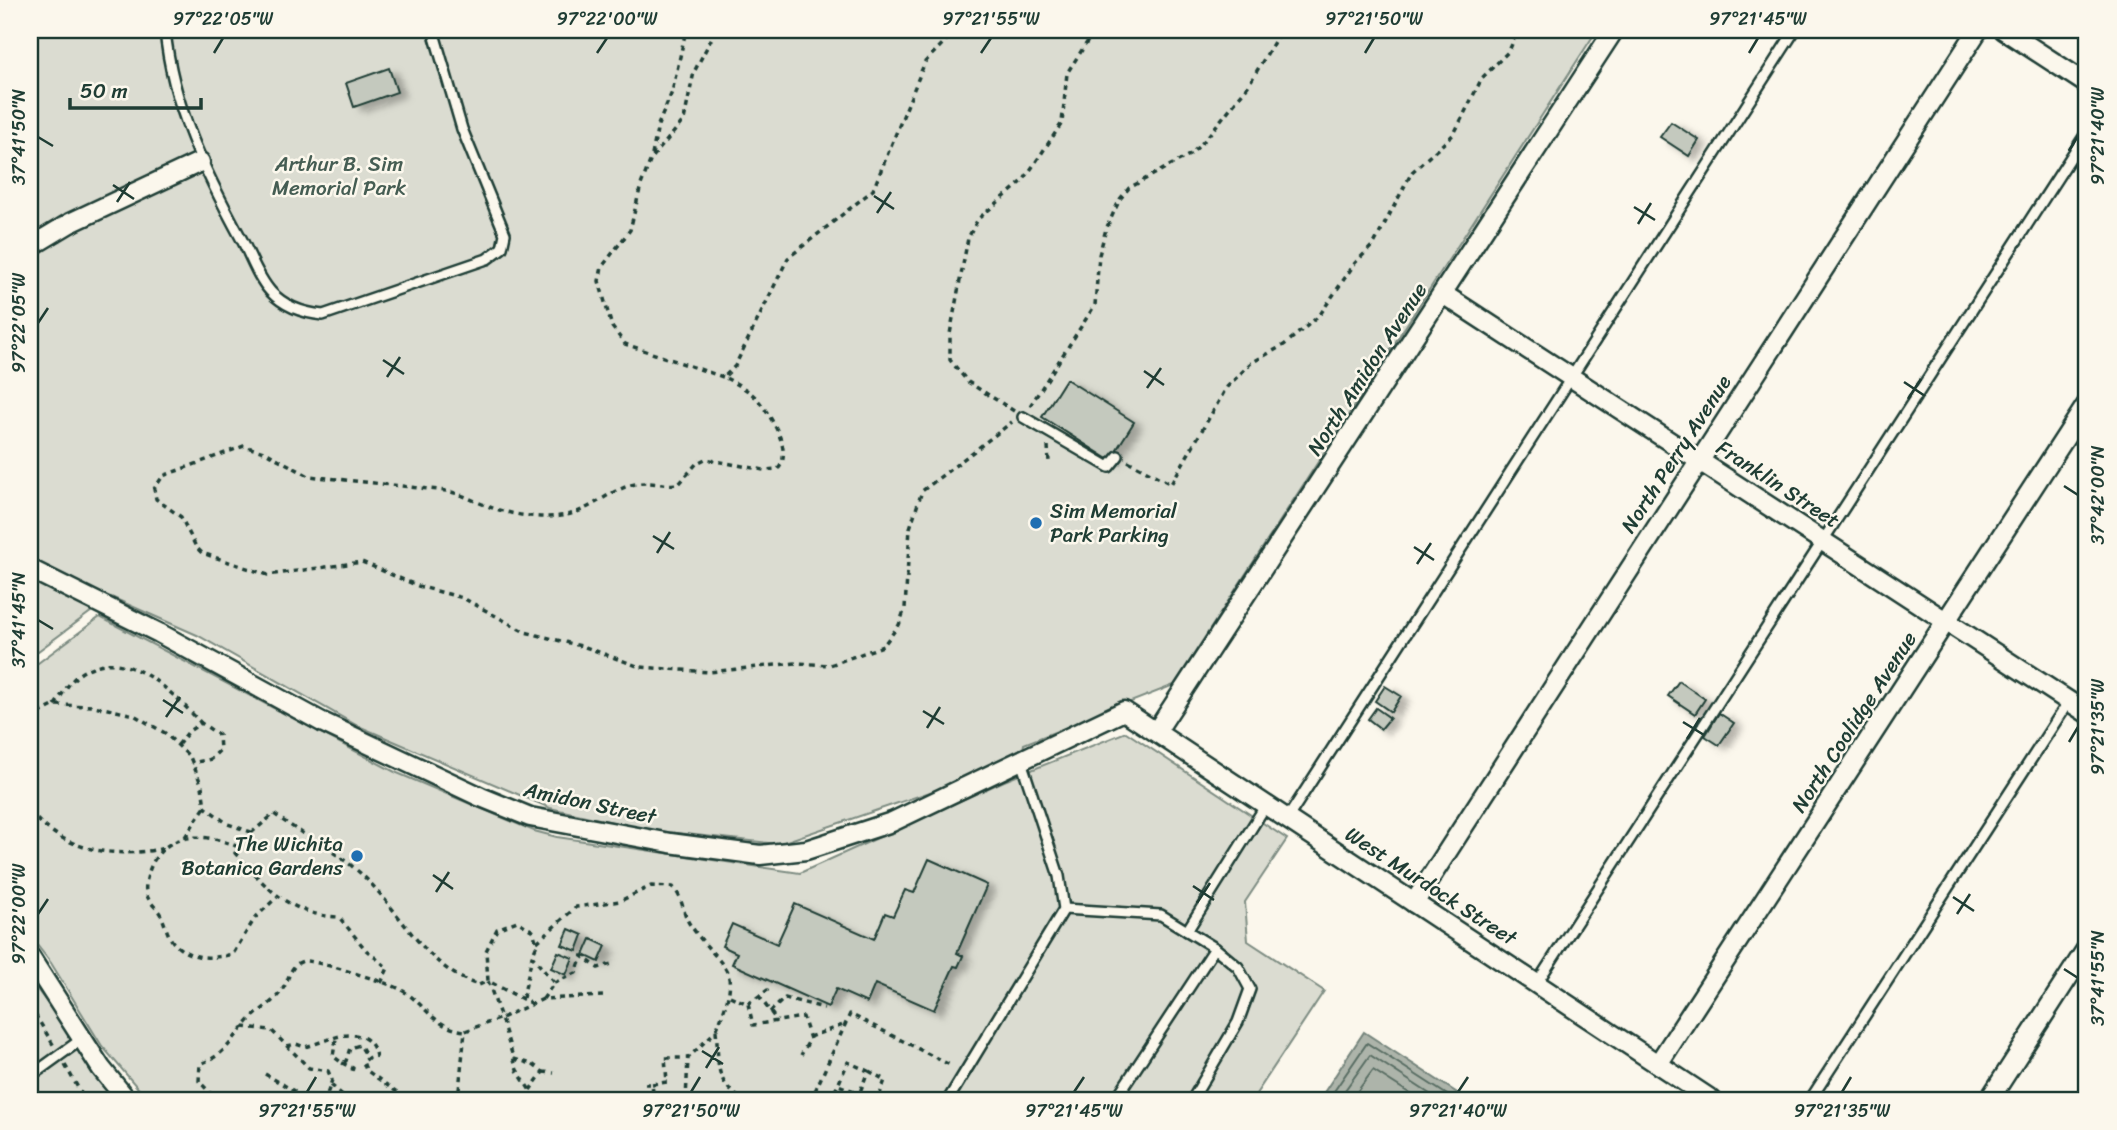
<svg xmlns="http://www.w3.org/2000/svg" width="2117" height="1130" font-family="Sriracha,sans-serif">
<style>
.green{fill:#dbdcd1;stroke:#7d8c82;stroke-width:2}
.water{fill:#adb4aa;stroke:#74847b;stroke-width:2}
.lines{fill:none;stroke-linecap:round;stroke-linejoin:round}
.shore{stroke:#586d63;stroke-width:2}
.building{fill:#c4c9be;stroke:#1f3d34;stroke-width:2;filter:url(#shadow)}
.service-casing{stroke:#1f3d34;stroke-width:14}
.minor-casing{stroke:#1f3d34;stroke-width:23}
.path{stroke:#1f3d34;stroke-width:3.5;stroke-dasharray:5 5;stroke-linecap:butt}
.service{stroke:#fbf7ec;stroke-width:9}
.minor{stroke:#fbf7ec;stroke-width:18}
.ticks{fill:none;stroke:#1f3d34;stroke-width:2.5}
.poi-dot{fill:#1f6fb2;stroke:#fbf7ec;stroke-width:2.5}
.labels{text-anchor:middle;dominant-baseline:central;stroke-width:5;stroke-linejoin:round;paint-order:stroke}
.park-label{font-size:21px;fill:#455d53;stroke:#fbf7ec}
.street-label{font-size:21px;fill:#1f3d34;stroke:#fbf7ec}
.poi-label{font-size:21px;fill:#1f3d34;stroke:#fbf7ec;text-anchor:start}
.neatline{fill:none;stroke:#1f3d34;stroke-width:2.5}
.ticks-label{font-size:18px;text-anchor:middle;fill:#1f3d34}
</style>
<defs>
<filter id="shadow"><feDropShadow dx="8" dy="4.5" stdDeviation="3.5" flood-color="#0004"/></filter>
</defs>
<rect width="100%" height="100%" fill="#fbf7ec"/>
<filter id="ink" filterUnits="userSpaceOnUse"><feTurbulence type="fractalNoise" baseFrequency=".0143" numOctaves="2"/><feDisplacementMap in="SourceGraphic" scale="14" xChannelSelector="R" yChannelSelector="G"/><feConvolveMatrix kernelMatrix="1 2 1 2 8 2 1 2 1" color-interpolation-filters="sRGB"/></filter>
<g filter="url(#ink)">
<g class="green">
<polygon points="30,30 1597,30 1174,685 1024,744 1021,761 778,844 648,830 550,808 356,725 197,635 111,597 30,657"/>
<polygon points="100,617 395,772 534,831 557,837 800,873 1004,781 1126,732 1287,839 1245,902 1248,941 1324,991 1252,1100 148,1100 102,1046 51,963 30,936 30,669"/>
<polygon points="30,980 120,1100 30,1100"/>
</g>
<polygon class="water" points="1364,1032 1468,1100 1319,1100"/>
<g class="lines">
<g class="shore">
<polyline points="1328,1100 1367,1043 1455,1100"/>
<polyline points="1338,1100 1370,1055 1439,1100"/>
<polyline points="1351,1100 1373,1070 1420,1100"/>
</g>
</g>
<g class="building">
<polygon points="389,68 397,92 354,107 346,83"/>
<polygon points="1671,122 1699,140 1689,156 1660,137"/>
<polygon points="1066,379 1134,422 1110,460 1042,417"/>
<polygon points="1679,681 1705,699 1695,714 1668,696"/>
<polygon points="1385,686 1401,696 1391,712 1375,701"/>
<polygon points="1376,708 1390,718 1381,729 1368,719"/>
<polygon points="1719,713 1734,723 1719,745 1705,736"/>
<polygon points="929,859 987,885 957,953 963,956 958,967 954,966 934,1010 875,984 867,1003 836,989 828,1007 732,964 737,953 722,946 732,924 777,944 795,904 874,939 885,913 893,916 905,890 914,893"/>
<polygon points="569,929 583,935 577,951 562,945"/>
<polygon points="591,939 606,946 599,962 584,955"/>
<polygon points="558,952 573,958 566,975 551,968"/>
</g>
<g class="lines">
<defs>
<g id="service">
<path d="M165,30C172,106 206,174 242,240C251,257 258,278 271,292C285,307 303,313 323,315L487,259L502,248L505,234L462,129L433,30"/>
<polyline points="1023,417 1109,467 1118,456"/>
<polyline points="1287,819 1795,30"/>
<polyline points="1064,909 1161,915 1215,948 1115,1100"/>
<polyline points="1187,931 1266,805"/>
<polyline points="1537,983 2087,132"/>
<polyline points="39,1070 82,1039"/>
<polyline points="948,1100 1064,909 1059,876 1021,761"/>
<polyline points="1192,1100 1238,1022 1250,989 1238,967 1215,948"/>
<polyline points="1810,1100 2069,701"/>
</g>
<g id="minor">
<polyline points="2004,30 2087,84"/>
<polyline points="30,247 70,223 200,162"/>
<polyline points="1443,294 2087,713"/>
<polyline points="30,569 159,633 322,722 481,797 530,817 670,843 760,855 806,850 892,822 1124,711 1712,1100"/>
<polyline points="1156,732 1614,30"/>
<polyline points="1414,903 1978,30"/>
<polyline points="30,957 101,1068 127,1100"/>
<polyline points="1658,1064 2087,404"/>
<polyline points="1989,1100 2087,948"/>
</g>
</defs>
<use href="#service" class="service-casing"/>
<use href="#minor" class="minor-casing"/>
<g class="path">
<polyline points="716,30 694,72 684,120 651,159 641,185 630,230 602,267 599,281 612,327 625,344 723,377"/>
<path d="M956,30L925,62L873,190L788,258L735,366L724,377C735,383 748,389 757,399C770,414 794,452 778,469L764,470L705,459L697,463L679,484C662,486 648,480 631,485C597,496 588,517 546,517C528,517 504,513 488,506C473,501 462,494 447,491L309,476L267,453L244,446L163,476L154,489L156,499L181,517L196,547L202,553L268,575L362,562L418,586L463,598L525,632L585,647L640,667L710,672L796,663L830,665L883,646L899,625L905,608L910,528L922,491L1012,422"/>
<polyline points="652,155 658,125 672,92 686,30"/>
<polyline points="1030,406 1095,305 1099,255 1106,229 1120,199 1129,188 1191,154 1204,141 1248,86 1281,30"/>
<polyline points="1014,411 968,382 950,360 950,334 968,238 978,219 1023,181 1062,123 1067,73 1095,30"/>
<polyline points="1048,446 1049,462"/>
<polyline points="1128,461 1171,484 1227,387 1251,363 1284,345 1319,316 1355,263 1374,244 1412,172 1454,134 1482,78 1509,51 1518,30"/>
<path d="M55,705C62,695 69,682 78,675C124,641 172,692 201,723"/>
<polyline points="30,718 55,705 94,706 134,715 165,733 190,757 202,786 205,807 228,824 251,832"/>
<polyline points="178,745 189,731 201,723 219,735 220,750 211,759 192,763"/>
<path d="M30,812C65,852 115,859 165,848"/>
<polyline points="185,837 205,807"/>
<path d="M238,847C199,829 154,833 146,884C144,898 152,903 159,912C165,921 166,933 173,942C188,960 213,959 233,954L255,918L277,897"/>
<path d="M537,942L576,907L620,901L651,886L673,887C684,899 682,914 691,926C727,976 743,964 716,1031"/>
<path d="M381,983L388,968L366,950L339,917C289,915 267,888 235,853L244,839L274,814C302,835 333,849 359,872C399,907 424,969 479,985L488,981L501,1018L543,999"/>
<polyline points="603,996 543,999 554,983 576,973 582,956 598,968 615,963"/>
<polyline points="730,996 748,1004 753,1025 803,1017 810,1039 801,1055"/>
<polyline points="759,996 777,1021"/>
<polyline points="523,998 532,956"/>
<polyline points="532,1004 488,981 486,951 497,929 517,921 533,931 537,944 532,956 554,983"/>
<polyline points="748,1004 769,989"/>
<polyline points="30,1006 54,1046"/>
<polyline points="770,1012 785,998 824,1008"/>
<polyline points="243,1027 271,1030 309,1068 328,1071 332,1080 325,1100"/>
<polyline points="809,1037 843,1025"/>
<polyline points="287,1046 296,1044 305,1047 333,1038"/>
<path d="M376,1058C374,1035 353,1031 333,1038L336,1039L333,1056L342,1063L346,1061L350,1048L360,1045L368,1058L363,1062L366,1070L408,1100"/>
<polyline points="514,1059 532,1064 543,1072 530,1090"/>
<polyline points="342,1063 353,1068 351,1074"/>
<polyline points="65,1065 85,1100"/>
<polyline points="869,1071 885,1080 878,1100"/>
<polyline points="543,1072 554,1073"/>
<polyline points="265,1074 294,1091 300,1100"/>
<polyline points="645,1084 652,1084 654,1100"/>
<polyline points="652,1084 667,1082 665,1058 688,1058"/>
<polyline points="331,1085 348,1100"/>
<path d="M222,1100L212,1095L199,1081L200,1064C227,1054 229,1042 247,1023C257,1011 273,1004 282,990C289,981 289,965 303,961C313,959 389,983 400,989C425,1003 433,1028 465,1031"/>
<polyline points="458,1100 465,1031 501,1018 517,1070 531,1092 530,1100"/>
<path d="M686,1100L688,1058L716,1031C720,1063 712,1080 743,1100"/>
<polyline points="811,1100 850,1014 950,1065"/>
<polyline points="830,1100 838,1085"/>
<polyline points="857,1100 868,1071 848,1062 838,1085 878,1100"/>
</g>
<use href="#service" class="service"/>
<use href="#minor" class="minor"/>
</g>
</g>
<path class="ticks" d="M214,53L223,38M597,53L607,38M981,53L991,38M1365,53L1374,38M1749,53L1758,38M38,137L53,146M2069,151L2078,136M113,185L134,199M874,196L894,209M117,202L130,182M1634,207L1655,220M877,213L891,192M1638,224L1651,203M38,323L48,308M383,360L404,374M1144,371L1164,385M387,377L400,357M1904,382L1925,396M1147,388L1161,368M1908,399L1921,379M2064,486L2078,495M653,536L674,549M1414,547L1434,560M657,553L670,532M1417,564L1431,543M38,620L53,629M163,700L183,713M923,711L944,724M166,717L180,697M1683,722L1704,735M927,728L940,707M1687,739L1700,718M2069,742L2078,727M433,875L453,889M1193,886L1214,900M436,892L449,872M1953,897L1974,911M1197,903L1210,883M38,914L48,899M1957,914L1970,894M2064,969L2078,978M702,1051L723,1064M706,1068L719,1047M307,1092L316,1077M691,1092L700,1077M1074,1092L1084,1077M1458,1092L1468,1077M1842,1092L1851,1077"/>
<g class="poi-dot">
<circle cx="1036" cy="523" r="7"/>
<circle cx="357" cy="856" r="7"/>
</g>
<g class="labels">
<g class="park-label">
<text x="339" y="164">Arthur B. Sim<tspan x="339" dy="24">Memorial Park</tspan></text>
</g>
<g class="street-label">
<text transform="translate(1367 369) rotate(-57)">North Amidon Avenue</text>
<text transform="translate(1676 454) rotate(-57)">North Perry Avenue</text>
<text transform="translate(1778 484) rotate(33)">Franklin Street</text>
<text transform="translate(1854 722) rotate(-57)">North Coolidge Avenue</text>
<text transform="translate(590 803) rotate(12)">Amidon Street</text>
<text transform="translate(1431 886) rotate(33)">West Murdock Street</text>
</g>
<g class="poi-label">
<text x="1050" y="511">Sim Memorial<tspan x="1050" dy="24">Park Parking</tspan></text>
<text x="343" y="844" text-anchor="end">The Wichita<tspan x="343" dy="24">Botanica Gardens</tspan></text>
</g>
</g>
<rect width="2117" height="1130" fill="none" stroke="#fbf7ec" stroke-width="77"/>
<path d="M70 98v10h131v-10" fill="none" stroke="#1f3d34" stroke-width="3.5"/>
<text x="80" y="98" font-size="21" fill="#1f3d34" stroke="#fbf7ec" stroke-width="5" paint-order="stroke">50 m</text>
<rect x="38" y="38" width="2040" height="1054" class="neatline"/>
<g class="ticks-label">
<text x="223" y="25">97°22'05"W</text>
<text x="607" y="25">97°22'00"W</text>
<text x="991" y="25">97°21'55"W</text>
<text x="1374" y="25">97°21'50"W</text>
<text x="1758" y="25">97°21'45"W</text>
<text transform="translate(2098 136) rotate(-90)" y="6">97°21'40"W</text>
<text transform="translate(19 137) rotate(-90)" y="6">37°41'50"N</text>
<text transform="translate(19 323) rotate(-90)" y="6">97°22'05"W</text>
<text transform="translate(2098 495) rotate(-90)" y="6">37°42'00"N</text>
<text transform="translate(19 620) rotate(-90)" y="6">37°41'45"N</text>
<text transform="translate(2098 727) rotate(-90)" y="6">97°21'35"W</text>
<text transform="translate(19 914) rotate(-90)" y="6">97°22'00"W</text>
<text transform="translate(2098 978) rotate(-90)" y="6">37°41'55"N</text>
<text x="307" y="1117">97°21'55"W</text>
<text x="691" y="1117">97°21'50"W</text>
<text x="1074" y="1117">97°21'45"W</text>
<text x="1458" y="1117">97°21'40"W</text>
<text x="1842" y="1117">97°21'35"W</text>
</g>
</svg>
